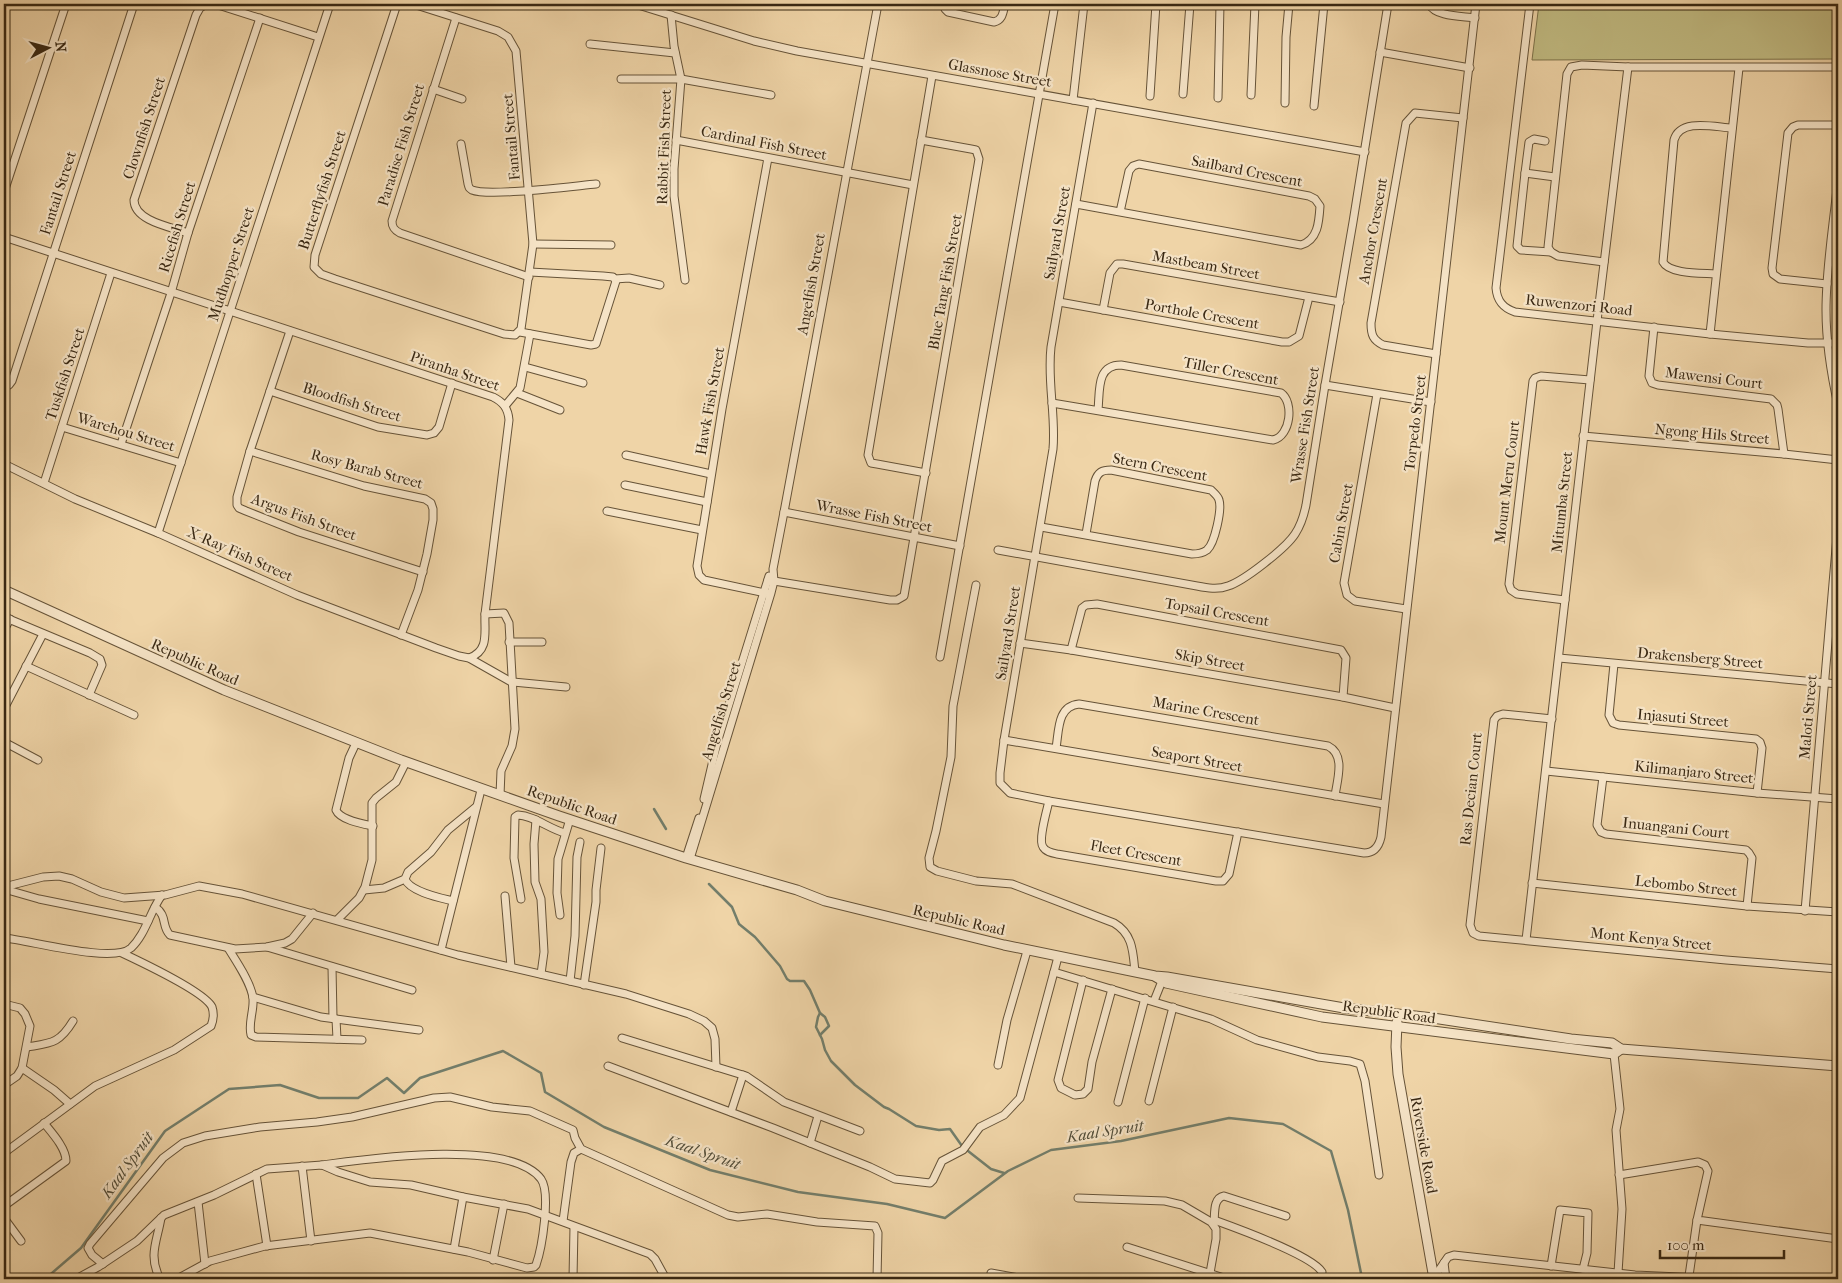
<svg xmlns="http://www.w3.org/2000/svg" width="1842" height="1283" font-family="'IM FELL French Canon',serif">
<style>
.green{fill:#c1bb82;stroke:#7d724a}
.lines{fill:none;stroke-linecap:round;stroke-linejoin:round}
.stream{stroke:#737e6b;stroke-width:2.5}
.minor-casing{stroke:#665338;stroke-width:9}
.tertiary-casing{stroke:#665338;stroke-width:11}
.minor{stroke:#f5e3c6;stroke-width:7}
.tertiary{stroke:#f5e3c6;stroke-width:9}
.labels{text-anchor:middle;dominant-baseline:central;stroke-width:4.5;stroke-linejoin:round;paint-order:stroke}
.street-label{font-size:15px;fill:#392813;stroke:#f5e3c6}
.water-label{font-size:16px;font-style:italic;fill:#514c38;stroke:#f5e3c6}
</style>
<rect width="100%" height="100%" fill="#efd4a7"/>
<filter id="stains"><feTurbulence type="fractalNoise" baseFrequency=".004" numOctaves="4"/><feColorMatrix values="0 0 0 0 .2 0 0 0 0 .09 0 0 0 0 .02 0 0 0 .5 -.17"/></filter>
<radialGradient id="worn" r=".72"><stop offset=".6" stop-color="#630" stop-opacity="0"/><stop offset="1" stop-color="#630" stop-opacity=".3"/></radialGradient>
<polygon class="green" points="1539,4 1838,4 1838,59 1532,60"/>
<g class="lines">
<g class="stream">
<polyline points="654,809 666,829"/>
<polyline points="709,884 732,907 739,924 755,937 780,966 787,979 790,981 804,981 810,990 820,1013 818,1017 816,1027 822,1039 825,1050 831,1061 855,1085 884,1107 889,1109 916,1126 939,1130 950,1129 962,1146"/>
<polyline points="820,1035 829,1026 825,1017 820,1013"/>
<polyline points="968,1151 991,1169 1004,1173"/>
<polyline points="45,1279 81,1248 165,1131 229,1089 280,1085 319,1098 358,1098 387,1078 404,1093 420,1078 503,1051 541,1073 545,1092 604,1127 710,1170 798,1192 887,1204 945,1218 1008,1171 1051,1150 1121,1141 1229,1118 1283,1124 1331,1151 1348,1210 1362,1278 1364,1279"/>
</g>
<defs>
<g id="minor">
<polyline points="215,4 318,37"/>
<polyline points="397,4 315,255 314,267 321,274 335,279 504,334 515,335 521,329 533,244 516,51 508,37 498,31 413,4"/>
<polyline points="635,4 754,41 797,51 1365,152"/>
<path d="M945,4V9L948,12L994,22C1003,20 1003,12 1005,4"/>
<path d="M1429,4C1436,17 1461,16 1475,18"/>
<path d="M1530,4L1496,288C1497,301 1503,308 1515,312L1710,334L1808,343H1838"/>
<polyline points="671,15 674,46 681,79 674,169 674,196 685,280"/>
<path d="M456,18L392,221C392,227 394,230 400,233L529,277"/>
<polyline points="590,44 675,53"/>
<polyline points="1380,52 1470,68"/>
<polyline points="621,79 681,79 771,95"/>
<polyline points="433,89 462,99"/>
<polyline points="1183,94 1190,4"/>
<polyline points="1251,95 1255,4"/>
<polyline points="1150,96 1156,4"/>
<polyline points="1218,98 1220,4"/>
<polyline points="1073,100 1084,4"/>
<path d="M1093,103L1051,347C1047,381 1056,415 1053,449L1004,740L1000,773V783L1010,793L1049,801L1364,853C1374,853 1379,846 1381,837L1476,4"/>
<polyline points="1285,103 1286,37 1289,4"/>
<polyline points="1314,106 1324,4"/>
<polyline points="676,140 913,185"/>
<polyline points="1545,141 1534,139 1529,142 1525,173 1555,177"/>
<path d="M461,144L468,184C469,188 469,188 472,190C489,197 574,186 596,184"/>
<polyline points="768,158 722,409 697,566 699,575 704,580 770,594"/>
<polyline points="1525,173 1517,246 1521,250 1551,252"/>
<path d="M1838,179C1834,222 1826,266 1826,310C1826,342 1831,374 1838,405"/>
<polyline points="4,192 66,4"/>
<path d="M1076,204L1301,245C1318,240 1319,222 1320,206L1315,199L1309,196L1139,164L1133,166L1129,171L1120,212"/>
<path d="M188,233C171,227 134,221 134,200L196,15L200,8L206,4"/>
<path d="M4,237L493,397C503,402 508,408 509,420L485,614C484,631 490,651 469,658"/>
<polyline points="533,244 611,245"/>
<polyline points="1604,262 1558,256 1551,252 1548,247 1567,74 1571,67 1582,65 1628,67 1838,67"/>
<path d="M1715,274C1701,273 1669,274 1663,262L1674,140C1680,118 1714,127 1732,128"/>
<polyline points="615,279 629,278 660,285"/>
<polyline points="1827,284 1780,279 1773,274 1772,268 1788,133 1793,127 1798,125 1838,125"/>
<polyline points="1059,302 1282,342 1289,342 1299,336 1309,297"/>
<polyline points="1103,310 1110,273 1117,264 1123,264 1340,302"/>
<polyline points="1654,327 1649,376 1652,383 1658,385 1771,399 1777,405 1778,409 1784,454"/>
<polyline points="290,331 250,451 237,497 237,505 239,508 246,511 299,532 423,572"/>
<polyline points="520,332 591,345 596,344 616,281 613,277 603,276 530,272"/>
<polyline points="1710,334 1739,68"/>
<path d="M1436,354L1383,345C1373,340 1371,335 1371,323L1406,123L1415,113L1463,118"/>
<polyline points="525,367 583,383"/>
<polyline points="1325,385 1431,402"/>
<polyline points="4,387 9,385 12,381 134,4"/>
<polyline points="270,391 378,427 427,435 434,433 439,427 452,383"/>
<polyline points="517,393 560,410"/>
<polyline points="1377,394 1344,583 1347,595 1355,601 1406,609"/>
<path d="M1052,403L1273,440C1291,436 1294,402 1281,393L1121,365C1096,365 1100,391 1098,410"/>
<polyline points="505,406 520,388 530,334"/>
<polyline points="62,427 181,463"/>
<polyline points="1583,436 1784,454 1838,460"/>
<polyline points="121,444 171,293 188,233 260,18"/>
<polyline points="250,451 364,486 425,499 431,503 433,509 433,520 427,554 418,590 401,635"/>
<polyline points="626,455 711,474"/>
<polyline points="4,464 75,499 158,533 297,595 436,648 459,656 469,658 513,683"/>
<polyline points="926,473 877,464 871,463 868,455 932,76"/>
<polyline points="44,483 111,273"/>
<polyline points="625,485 707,502"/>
<polyline points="607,511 702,530"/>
<polyline points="784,512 960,546"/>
<path d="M1041,527L1192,554C1198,554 1203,553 1207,550C1215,543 1222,509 1219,500C1218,496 1214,493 1211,490L1111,470C1102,470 1098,472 1095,481L1086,534"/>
<polyline points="158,533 330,4"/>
<path d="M998,550L1197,586C1207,588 1218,590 1228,586C1244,581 1286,548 1295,534C1301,525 1304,515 1306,505L1325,385L1353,222L1388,4"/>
<polyline points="768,580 890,600 897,600 904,596 979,159 976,150 971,149 921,140"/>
<path d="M976,585L953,706L951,757L936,831L929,858L930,867L937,871L976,881L1012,884L1114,923C1133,934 1133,952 1135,972"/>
<polyline points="1565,600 1517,594 1511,590 1509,584 1533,381 1535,378 1541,376 1590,380"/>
<polyline points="485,614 504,613 509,623 515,729 512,746 501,771 500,795"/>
<polyline points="4,617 90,653 100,659 102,665 89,695"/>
<polyline points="4,630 10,619"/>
<polyline points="509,642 542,642"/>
<polyline points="1020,643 1071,650 1343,697 1395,708"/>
<polyline points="1071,650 1082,608 1086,605 1097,604 1341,650 1346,658 1343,697"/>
<polyline points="940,657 1055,4"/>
<polyline points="1559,658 1838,684"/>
<polyline points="1614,664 1609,715 1613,723 1619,725 1756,739 1760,742 1762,748 1757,793"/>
<polyline points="26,666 134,715"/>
<polyline points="513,682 566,687"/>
<polyline points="4,709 43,634"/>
<polyline points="1552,719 1503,714 1497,716 1494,720 1470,925 1473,933 1479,936 1726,960 1838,969"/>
<polyline points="1004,740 1384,804"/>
<polyline points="4,742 38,760"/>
<path d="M356,743L349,758L336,810C340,820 363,824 373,826"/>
<path d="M1056,748C1059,731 1057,706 1079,704L1328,746C1346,755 1337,780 1335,796"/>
<polyline points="1546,771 1757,793 1838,799"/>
<polyline points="1603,777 1597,825 1601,832 1606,834 1746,850 1749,853 1752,858 1747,906"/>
<polyline points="704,799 717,743 769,576"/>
<path d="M1049,801C1047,810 1038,840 1043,847C1046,852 1052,853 1057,854L1216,881H1223L1229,874L1238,832"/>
<polyline points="536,820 534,844 535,882 541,899 544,952 541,974"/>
<polyline points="686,858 699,818"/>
<polyline points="690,859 771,593 774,581 773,569 784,512 878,4"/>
<path d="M405,879C410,892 441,898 453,901"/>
<polyline points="1532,883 1747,906 1838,912"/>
<polyline points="4,887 43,877 59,876 72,879 101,892 124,898 165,895 199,886 242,894 458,955 626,994 689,1014 704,1021 712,1028 715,1039 716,1067"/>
<polyline points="4,889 39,899 148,921"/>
<polyline points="364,890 384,888 405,879 408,872 431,852 448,830 476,807"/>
<polyline points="505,896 511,967"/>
<path d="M521,899L514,858L515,817L518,815C535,816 549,829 565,833"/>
<path d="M155,907C168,916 161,926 170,935L235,949L267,947L285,943L292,939L313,913"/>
<polyline points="1805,911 1838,525"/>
<polyline points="560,915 557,893 558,859 570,819"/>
<polyline points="337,920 359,898 365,887 372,860 372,803 376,798 396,782 406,762"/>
<path d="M4,938C29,940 113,964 131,948C146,934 150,911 162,895"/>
<polyline points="1526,940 1597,321 1628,67"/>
<polyline points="267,947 412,990"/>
<path d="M228,948C236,961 252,984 253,999C254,1011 248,1023 251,1035L256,1037L362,1040"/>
<polyline points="441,950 481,790"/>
<polyline points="332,967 333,1018"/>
<polyline points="1054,972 1211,1019 1257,1040 1318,1057 1350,1061 1360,1064 1365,1081 1379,1175"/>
<polyline points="1083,980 1058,1080 1061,1088 1075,1095 1083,1094 1088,1089 1092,1062 1112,989"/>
<polyline points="570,981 575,936 577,857 580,842"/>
<polyline points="584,985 596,902 596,890 601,848"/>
<polyline points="253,997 321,1017 419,1030"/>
<polyline points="1154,1001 1162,981"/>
<polyline points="4,1004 20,1008 25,1014 30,1026 22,1068 17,1076 4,1085"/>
<polyline points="336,1019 337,1039"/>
<polyline points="622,1038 746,1076 784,1102 860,1131"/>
<path d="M27,1047C51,1043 59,1044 73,1021"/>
<polyline points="1614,1054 1620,1109 1616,1130 1622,1209 1618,1273"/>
<polyline points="998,1065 1007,1020 1027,951"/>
<polyline points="608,1066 773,1128 870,1167 895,1179 930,1183 933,1180 942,1161 963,1150 980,1127 1004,1115 1020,1098 1058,957"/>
<polyline points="22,1068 54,1090 70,1104"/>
<polyline points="1149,1101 1173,1007"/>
<polyline points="1118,1102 1145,998"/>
<polyline points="731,1112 743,1075"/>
<polyline points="810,1143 818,1116"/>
<path d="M4,1153L95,1086L174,1050L211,1026C213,1021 214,1013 212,1007C205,992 139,961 122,953"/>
<polyline points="302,1166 311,1241"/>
<polyline points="256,1174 267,1246"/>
<polyline points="1619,1175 1698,1162 1705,1165 1708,1171 1697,1220 1838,1239"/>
<polyline points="1078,1198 1165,1201 1182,1205 1211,1222 1216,1229 1216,1239 1210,1273"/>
<polyline points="198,1202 205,1264"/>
<path d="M4,1206L66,1161C66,1148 52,1133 44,1123"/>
<polyline points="4,1218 21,1241"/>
<path d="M1214,1220C1236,1228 1312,1255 1322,1272L1321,1279"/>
<polyline points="563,1221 571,1162 574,1153 581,1149"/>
<path d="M1214,1222C1215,1213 1213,1198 1224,1196L1286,1216"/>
<polyline points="1127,1247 1227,1279"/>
<polyline points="454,1249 463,1197"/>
<polyline points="493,1260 504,1204"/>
<polyline points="1444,1263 1446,1279"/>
<polyline points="103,1264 92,1255 88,1248 90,1244 163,1158 183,1143 205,1136 260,1127 317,1122 352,1117 434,1098 450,1097 492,1107 530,1111 573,1130 575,1138 581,1149 728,1215 738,1217 767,1214 817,1222 875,1226 878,1233 877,1279"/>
<polyline points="1551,1266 1560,1210 1588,1213 1587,1253 1583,1269"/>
<polyline points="991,1273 1025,1279"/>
<polyline points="1689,1276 1697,1220"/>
<polyline points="688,1278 706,1279"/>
<polyline points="76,1279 98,1267 137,1241 164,1215 214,1195 267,1169 322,1165 338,1172 370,1182 411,1185 463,1197 528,1209 650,1254 655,1259 666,1279"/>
<path d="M160,1279C148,1255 157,1242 161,1218"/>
<path d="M177,1279L210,1261L265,1246L370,1233L468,1252L527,1268L534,1267L536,1265C542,1248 551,1193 541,1179C510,1138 368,1159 322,1165"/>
<polyline points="573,1279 574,1227"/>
<polyline points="1433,1279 1448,1257 1454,1255 1635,1275 1725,1279"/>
</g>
<g id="tertiary">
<polyline points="4,590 224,690 401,760 559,816 686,858 797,890 825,901 1004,945 1155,976 1167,977 1344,1008 1433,1018 1571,1039 1612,1043 1621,1049 1838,1066"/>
<polyline points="1156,977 1166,983 1184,987 1322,1017 1614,1054 1621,1049"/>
<polyline points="1397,1022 1396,1047 1398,1074 1434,1279"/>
</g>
</defs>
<use href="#minor" class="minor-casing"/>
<use href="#tertiary" class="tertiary-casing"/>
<use href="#minor" class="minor"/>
<use href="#tertiary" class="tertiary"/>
</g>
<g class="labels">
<g class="street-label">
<text transform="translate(1000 73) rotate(10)">Glassnose Street</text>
<text transform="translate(144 128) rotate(-72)">Clownfish Street</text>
<text transform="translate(511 137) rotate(-95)">Fantail Street</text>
<text transform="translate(764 143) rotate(11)">Cardinal Fish Street</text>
<text transform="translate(401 145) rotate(-73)">Paradise Fish Street</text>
<text transform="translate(664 147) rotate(-88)">Rabbit Fish Street</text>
<text transform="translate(1247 171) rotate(11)">Sailbard Crescent</text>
<text transform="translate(322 190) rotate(-72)">Butterflyfish Street</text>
<text transform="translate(58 193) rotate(-72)">Fantail Street</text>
<text transform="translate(177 227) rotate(-73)">Ricefish Street</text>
<text transform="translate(1373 231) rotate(-80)">Anchor Crescent</text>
<text transform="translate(1057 233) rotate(-80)">Sailyard Street</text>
<text transform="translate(231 264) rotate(-72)">Mudhopper Street</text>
<text transform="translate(1206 265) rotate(10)">Mastbeam Street</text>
<text transform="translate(945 282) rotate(-80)">Blue Tang Fish Street</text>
<text transform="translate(811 284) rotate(-80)">Angelfish Street</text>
<text transform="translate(1579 305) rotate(6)">Ruwenzori Road</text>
<text transform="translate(1202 314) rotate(10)">Porthole Crescent</text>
<text transform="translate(455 371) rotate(19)">Piranha Street</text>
<text transform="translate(1231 371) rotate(11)">Tiller Crescent</text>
<text transform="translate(65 374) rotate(-72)">Tuskfish Street</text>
<text transform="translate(1714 378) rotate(7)">Mawensi Court</text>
<text transform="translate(710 401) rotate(-80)">Hawk Fish Street</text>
<text transform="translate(352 402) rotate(17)">Bloodfish Street</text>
<text transform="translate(1415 423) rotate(-83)">Torpedo Street</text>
<text transform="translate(1305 425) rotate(-81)">Wrasse Fish Street</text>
<text transform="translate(126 432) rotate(17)">Warehou Street</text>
<text transform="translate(1712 434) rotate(5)">Ngong Hils Street</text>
<text transform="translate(1160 467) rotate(11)">Stern Crescent</text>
<text transform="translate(367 469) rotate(15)">Rosy Barab Street</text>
<text transform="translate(1507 482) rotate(-83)">Mount Meru Court</text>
<text transform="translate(1562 502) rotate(-84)">Mitumba Street</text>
<text transform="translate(874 516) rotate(11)">Wrasse Fish Street</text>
<text transform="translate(304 517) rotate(20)">Argus Fish Street</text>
<text transform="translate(1341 523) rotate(-80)">Cabin Street</text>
<text transform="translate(240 554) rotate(24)">X-Ray Fish Street</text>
<text transform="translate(1217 612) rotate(10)">Topsail Crescent</text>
<text transform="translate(1008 633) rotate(-81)">Sailyard Street</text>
<text transform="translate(1700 658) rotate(5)">Drakensberg Street</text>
<text transform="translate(1210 660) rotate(10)">Skip Street</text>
<text transform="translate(195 662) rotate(24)">Republic Road</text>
<text transform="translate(721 711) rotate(-73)">Angelfish Street</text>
<text transform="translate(1206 711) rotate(10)">Marine Crescent</text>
<text transform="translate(1808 717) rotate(-85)">Maloti Street</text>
<text transform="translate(1683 718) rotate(5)">Injasuti Street</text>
<text transform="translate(1197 759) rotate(10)">Seaport Street</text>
<text transform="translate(1694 772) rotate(6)">Kilimanjaro Street</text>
<text transform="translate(1471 789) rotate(-84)">Ras Decian Court</text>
<text transform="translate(572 805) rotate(19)">Republic Road</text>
<text transform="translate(1676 828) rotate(6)">Inuangani Court</text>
<text transform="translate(1136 853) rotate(10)">Fleet Crescent</text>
<text transform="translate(1686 886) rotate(6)">Lebombo Street</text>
<text transform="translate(959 920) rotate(13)">Republic Road</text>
<text transform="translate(1651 939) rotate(6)">Mont Kenya Street</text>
<text transform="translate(1389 1012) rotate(8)">Republic Road</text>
<text transform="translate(1424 1145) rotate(80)">Riverside Road</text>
</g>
<g class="water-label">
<text transform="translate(1105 1131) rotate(-9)">Kaal Spruit</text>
<text transform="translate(703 1152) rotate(19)">Kaal Spruit</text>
<text transform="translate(127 1165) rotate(-54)">Kaal Spruit</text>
</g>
</g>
<rect width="1842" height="1283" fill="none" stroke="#efd4a7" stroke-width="20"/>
<rect x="5" y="5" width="1832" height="1273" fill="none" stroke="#392813" stroke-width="2.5"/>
<rect x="10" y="10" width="1822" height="1263" fill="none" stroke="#392813"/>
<g transform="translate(48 48) rotate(84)" stroke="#f5e3c6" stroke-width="4" paint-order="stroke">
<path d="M0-4L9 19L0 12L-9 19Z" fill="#392813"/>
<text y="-8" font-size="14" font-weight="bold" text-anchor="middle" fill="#392813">N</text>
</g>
<path d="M1660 1250v8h124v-8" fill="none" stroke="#392813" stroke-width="2.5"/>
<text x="1667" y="1250" font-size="15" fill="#392813" stroke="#f5e3c6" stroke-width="4" paint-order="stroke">100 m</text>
<rect width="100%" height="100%" filter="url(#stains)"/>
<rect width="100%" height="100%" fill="url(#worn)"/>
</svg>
